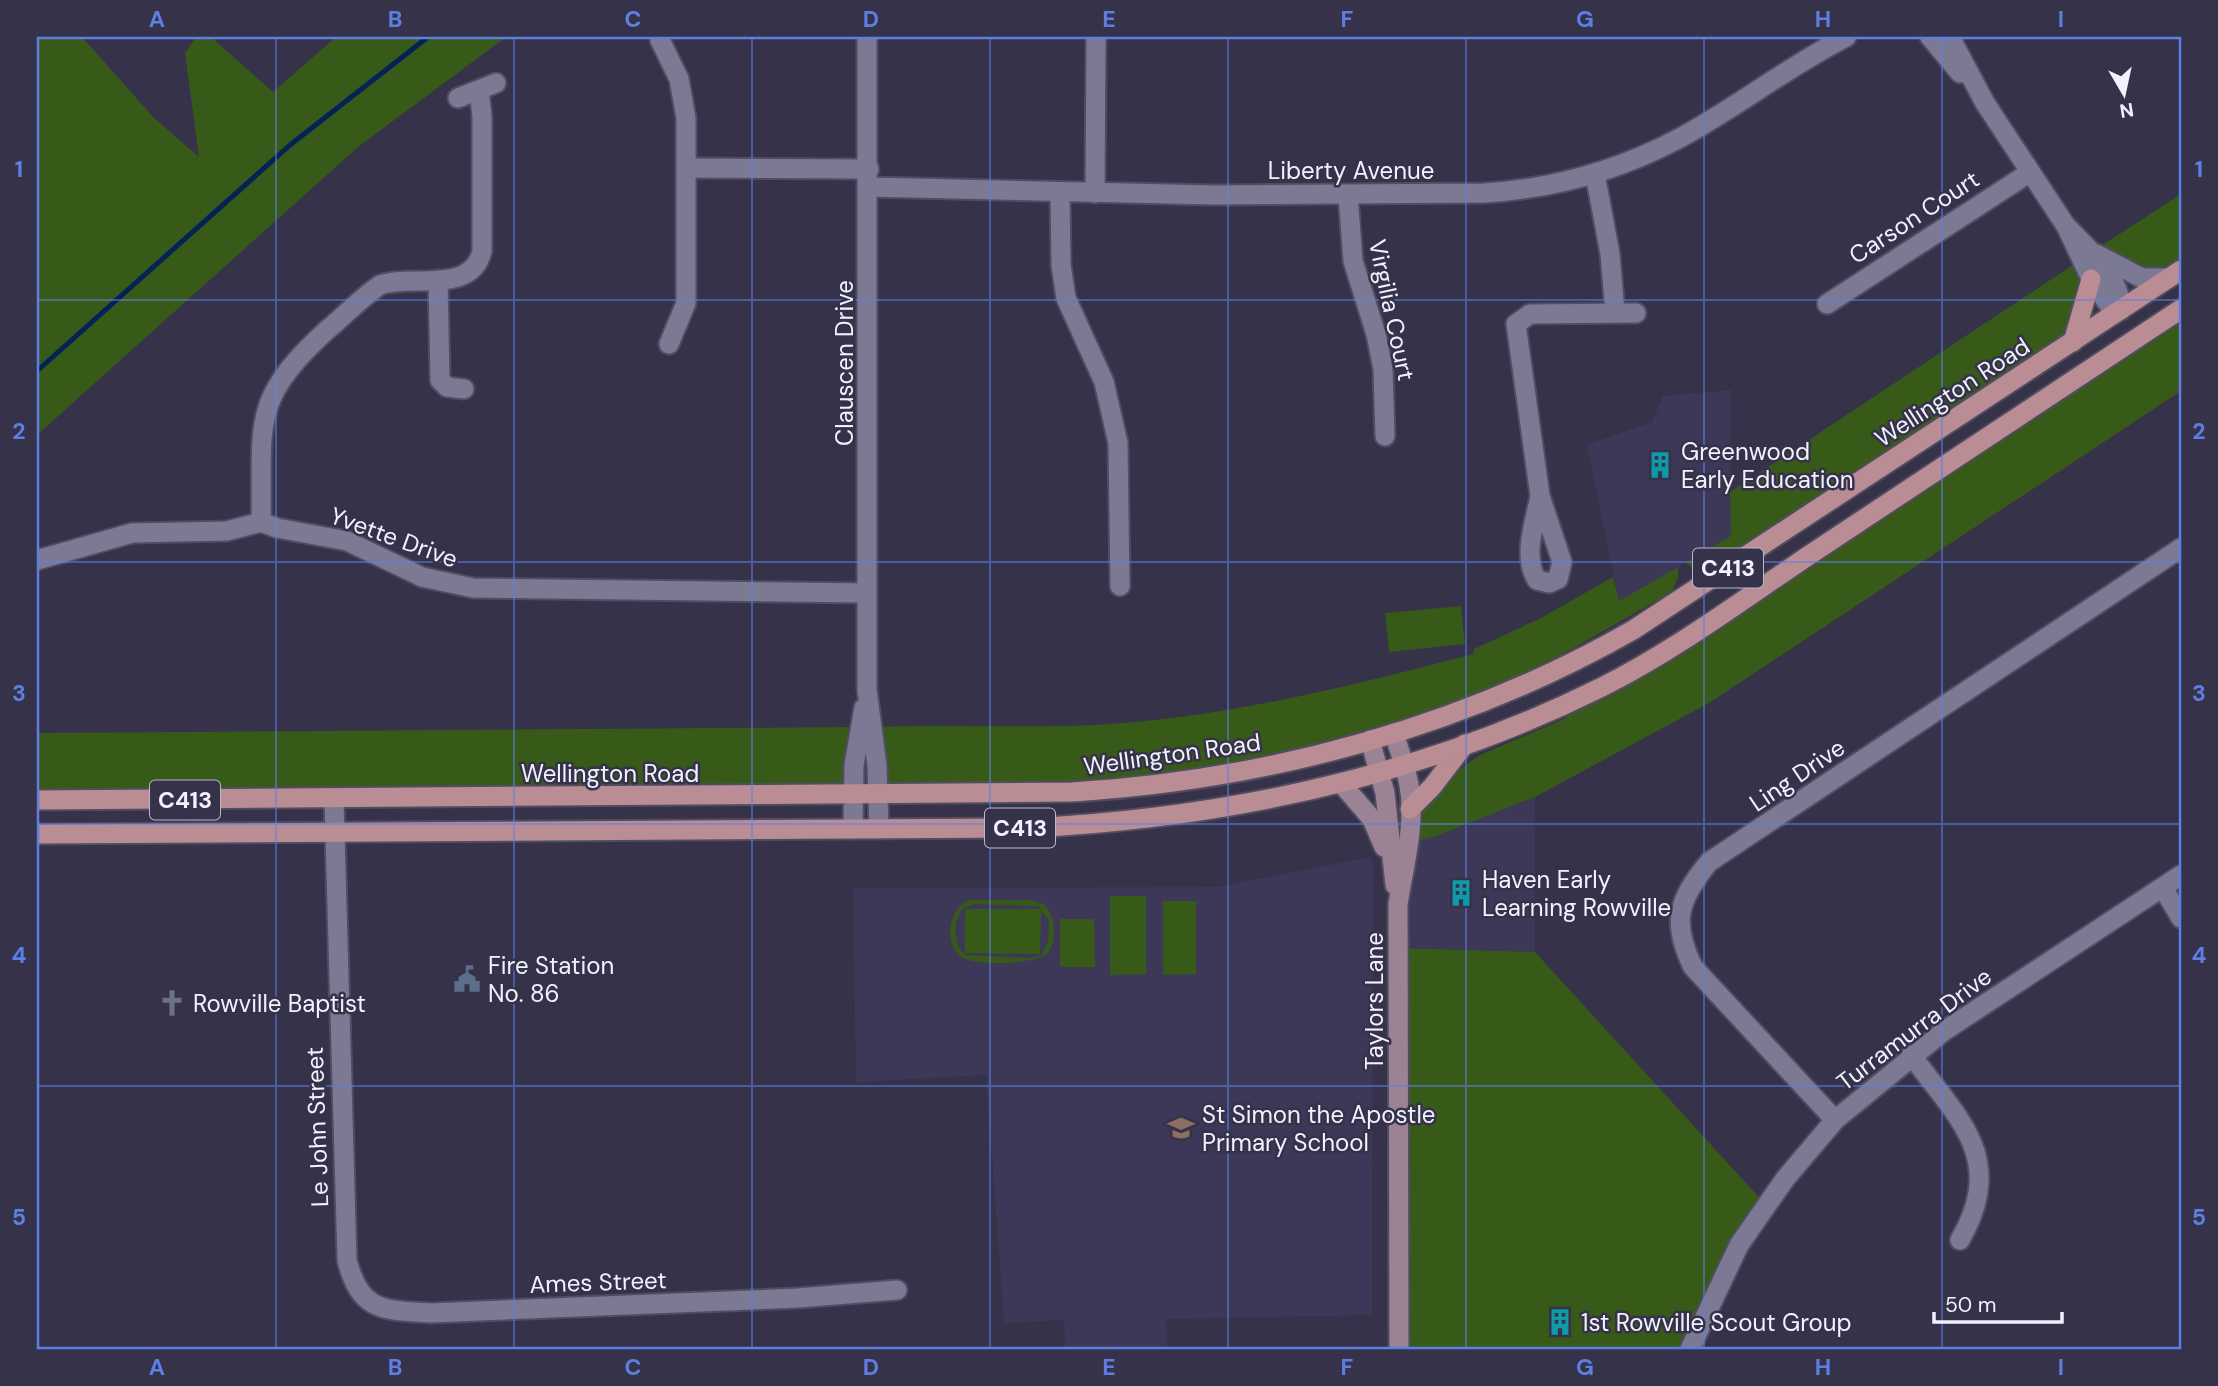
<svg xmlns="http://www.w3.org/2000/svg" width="2218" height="1386" font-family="'DM Sans',sans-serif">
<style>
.built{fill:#3d3857}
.green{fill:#385a18;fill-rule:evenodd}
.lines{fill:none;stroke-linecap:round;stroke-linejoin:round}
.stream{stroke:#042256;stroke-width:5}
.minor-casing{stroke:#504d61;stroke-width:23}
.secondary-casing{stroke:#504d61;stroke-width:23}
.primary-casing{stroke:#504d61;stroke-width:23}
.minor{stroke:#7c7995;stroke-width:19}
.secondary{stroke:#9b8395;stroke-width:19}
.primary{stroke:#ba8d94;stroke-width:19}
.grid{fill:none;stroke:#5d7fe3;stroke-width:2;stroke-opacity:0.55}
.labels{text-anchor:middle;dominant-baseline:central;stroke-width:5;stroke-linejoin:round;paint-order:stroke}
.shield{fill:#35324a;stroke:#b9b8c8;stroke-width:2}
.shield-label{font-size:23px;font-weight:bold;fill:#f2f1fe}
.street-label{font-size:24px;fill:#f2f1fe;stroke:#35324a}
.poi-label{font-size:24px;fill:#f2f1fe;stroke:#35324a;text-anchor:start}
.neatline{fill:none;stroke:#5d7fe3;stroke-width:2.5}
.grid-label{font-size:23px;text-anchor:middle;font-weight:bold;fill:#5d7fe3}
</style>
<rect width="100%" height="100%" fill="#35324a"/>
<g class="built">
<polygon points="1731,390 1731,536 1619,602 1587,445 1652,422 1663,396"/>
<polygon points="1535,797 1535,952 1399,948 1408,843 1437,836"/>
<polygon points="1370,857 1373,862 1372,1315 1166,1319 1167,1349 1065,1349 1064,1320 1004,1323 986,1075 856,1082 853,888 1218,887"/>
</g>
<g class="green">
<polygon points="37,37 82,37 154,118 199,157 185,53 196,37 211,37 273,92 336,37 506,37 358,147 37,435"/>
<polygon points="2181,194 2181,270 2169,278 2092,252"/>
<polygon points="2082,259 2091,279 2073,342 1706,582 1686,562 1731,536 1730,492"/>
<polygon points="2181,309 2181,391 1709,703 1535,797 1437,836 1408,843 1423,795 1480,755 1564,719 1603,687"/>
<path d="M1678,567V577L1672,592L1554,659L1537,679L1470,708L1189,780L878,796L872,727C952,724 1032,729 1112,724C1235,715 1355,685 1473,654L1474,649L1541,618L1613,577L1619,601Z"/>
<polygon points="1461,606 1465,644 1389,652 1385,613"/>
<polygon points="860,727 854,796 37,801 37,733"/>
<polygon points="1110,896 1146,896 1146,974 1110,975"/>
<path d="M969,900H1030L1043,904C1056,915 1057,937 1049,952C1038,965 973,967 960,956C943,942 950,907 969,900ZM974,904L1038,906L1049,921L1048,943L1041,955L1031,958L965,955C952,943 953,918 965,907Z"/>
<polygon points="1163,901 1196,901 1196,974 1163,975"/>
<polygon points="965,909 1041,909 1040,954 965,953"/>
<polygon points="1060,919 1094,919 1095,967 1060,967"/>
<polygon points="1399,948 1535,952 1766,1205 1690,1349 1399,1349"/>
</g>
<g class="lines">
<polyline class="stream" points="37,371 290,145 428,37"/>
<defs>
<g id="minor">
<polyline points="867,37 867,690 877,765 879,829"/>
<polyline points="1930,37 1960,73"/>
<path d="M1950,37L1985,103L2066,226L2091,279L2109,305L2121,310C2122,279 2087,247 2066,226"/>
<polyline points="660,40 679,79 686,118 686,303 669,344"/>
<polyline points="458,98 496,83"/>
<polyline points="687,168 869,169"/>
<polyline points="1595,174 1610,254 1615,312"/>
<path d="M869,187L1214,195L1484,193C1552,189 1617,171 1678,139C1736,108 1787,67 1846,37"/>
<polyline points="1060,192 1061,265 1066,298 1104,382 1118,443 1120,586"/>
<polyline points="1095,193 1096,37"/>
<polyline points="1348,195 1353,261 1376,334 1383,369 1385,436"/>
<polyline points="2096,254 2142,278 2169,278"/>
<polyline points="438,280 440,380 447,387 464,389"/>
<polyline points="1827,304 2029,173"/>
<path d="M1540,496C1535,521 1522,557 1537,580L1549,583L1558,579L1562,562L1540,496L1516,324L1530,314L1636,313"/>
<path d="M261,522C263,424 249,401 327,330C345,315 361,298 380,285C411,274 472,295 482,251V116L479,91"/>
<polyline points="37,560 132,533 227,531 261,522 277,528 347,541 422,577 473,588 867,593"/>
<path d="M334,800L347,1260C360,1312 383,1310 431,1313L798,1298L897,1290"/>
<polyline points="853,829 854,765 864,708"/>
<polyline points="2163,888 2181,918"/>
<path d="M1911,1055C1959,1119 2007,1159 1960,1240"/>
<path d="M1835,1120L1693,967C1671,922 1678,900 1709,862L2181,548"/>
<polyline points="1690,1349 1739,1245 1785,1179 1835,1120 1944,1031 2181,875"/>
</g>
<g id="secondary">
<path d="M1394,733C1399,750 1406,768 1409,785C1416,823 1404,866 1398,904L1399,1349"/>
<polyline points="1370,740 1385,793 1395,885"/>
<polyline points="1341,783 1372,819 1384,847"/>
</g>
<g id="primary">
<polyline points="2073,342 2091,279"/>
<path d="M37,800L1072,792C1268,780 1463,727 1633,630L2181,270"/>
<polyline points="1410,809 1432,787 1465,744"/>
<path d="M37,834L1028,828C1226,818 1423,776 1602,687C1678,649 1749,595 1820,548C1940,468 2061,389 2181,309"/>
</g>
</defs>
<use href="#minor" class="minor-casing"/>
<use href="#secondary" class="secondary-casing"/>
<use href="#primary" class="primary-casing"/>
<use href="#minor" class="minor"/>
<use href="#secondary" class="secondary"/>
<use href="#primary" class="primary"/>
</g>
<path class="grid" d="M276,37V1349M514,37V1349M752,37V1349M990,37V1349M1228,37V1349M1466,37V1349M1704,37V1349M1942,37V1349M37,300H2181M37,562H2181M37,824H2181M37,1086H2181"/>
<defs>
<symbol id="building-bare" viewBox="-9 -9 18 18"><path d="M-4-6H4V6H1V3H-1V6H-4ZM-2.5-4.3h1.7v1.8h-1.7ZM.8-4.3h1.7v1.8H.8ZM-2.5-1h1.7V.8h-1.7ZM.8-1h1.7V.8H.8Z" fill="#0f9aa8" stroke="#35324a" stroke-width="2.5" paint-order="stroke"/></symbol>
<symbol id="civic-bare" viewBox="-9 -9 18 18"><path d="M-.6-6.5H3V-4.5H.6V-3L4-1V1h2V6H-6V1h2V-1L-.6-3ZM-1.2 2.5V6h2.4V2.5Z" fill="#5c6f8a" stroke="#35324a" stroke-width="2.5" paint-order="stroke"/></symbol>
<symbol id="church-bare" viewBox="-9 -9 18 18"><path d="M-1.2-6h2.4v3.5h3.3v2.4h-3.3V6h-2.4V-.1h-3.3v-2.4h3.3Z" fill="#6b7280" stroke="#35324a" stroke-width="2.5" paint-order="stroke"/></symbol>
<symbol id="school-bare" viewBox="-9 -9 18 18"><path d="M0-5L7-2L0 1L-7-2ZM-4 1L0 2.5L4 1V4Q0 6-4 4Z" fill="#8d6e63" stroke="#35324a" stroke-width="2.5" paint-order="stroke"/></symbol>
</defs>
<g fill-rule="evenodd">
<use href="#building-bare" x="1641" y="446" width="38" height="38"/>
<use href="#building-bare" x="1442" y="874" width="38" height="38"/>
<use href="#civic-bare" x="448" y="960" width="38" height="38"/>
<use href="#church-bare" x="153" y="984" width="38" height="38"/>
<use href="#school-bare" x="1162" y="1109" width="38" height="38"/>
<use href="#building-bare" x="1541" y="1303" width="38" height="38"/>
</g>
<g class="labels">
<g class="shield">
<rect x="1693" y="548.5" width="70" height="39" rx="5"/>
<rect x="150" y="780.5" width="70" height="39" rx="5"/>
<rect x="985" y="808.5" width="70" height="39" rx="5"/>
</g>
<g class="shield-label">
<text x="1728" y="568">C413</text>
<text x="185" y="800">C413</text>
<text x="1020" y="828">C413</text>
</g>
<g class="street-label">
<text x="1351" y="170">Liberty Avenue</text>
<text transform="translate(1914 217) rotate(-33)">Carson Court</text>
<text transform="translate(1392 310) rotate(78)">Virgilia Court</text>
<text transform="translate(844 363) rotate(-90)">Clauscen Drive</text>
<text transform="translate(1952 392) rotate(-33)">Wellington Road</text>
<text transform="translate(394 537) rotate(20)">Yvette Drive</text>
<text transform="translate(1172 754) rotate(-8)">Wellington Road</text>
<text x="610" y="773">Wellington Road</text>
<text transform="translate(1797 775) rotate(-34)">Ling Drive</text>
<text transform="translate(1374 1001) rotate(-90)">Taylors Lane</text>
<text transform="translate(1914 1029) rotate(-37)">Turramurra Drive</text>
<text transform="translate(317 1127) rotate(-92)">Le John Street</text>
<text transform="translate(598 1282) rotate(-2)">Ames Street</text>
</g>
<g class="poi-label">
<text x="1681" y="451">Greenwood<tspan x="1681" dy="28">Early Education</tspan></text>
<text x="1482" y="879">Haven Early<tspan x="1482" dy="28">Learning Rowville</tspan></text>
<text x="488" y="965">Fire Station<tspan x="488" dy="28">No. 86</tspan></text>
<text x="193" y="1003">Rowville Baptist</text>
<text x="1202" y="1114">St Simon the Apostle<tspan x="1202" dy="28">Primary School</tspan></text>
<text x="1581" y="1322">1st Rowville Scout Group</text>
</g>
</g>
<rect width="2218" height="1386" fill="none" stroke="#35324a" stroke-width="77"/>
<g transform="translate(2124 94) rotate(171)" stroke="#35324a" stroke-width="5" paint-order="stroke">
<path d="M0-5L12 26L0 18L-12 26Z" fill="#f2f1fe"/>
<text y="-10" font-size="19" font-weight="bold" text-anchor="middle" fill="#f2f1fe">N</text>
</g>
<path d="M1934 1312v10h128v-10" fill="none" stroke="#f2f1fe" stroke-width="3.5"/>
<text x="1945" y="1312" font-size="21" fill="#f2f1fe" stroke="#35324a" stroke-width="5" paint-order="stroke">50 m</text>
<rect x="38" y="38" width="2142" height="1310" class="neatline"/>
<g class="grid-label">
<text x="157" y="27">A</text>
<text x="395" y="27">B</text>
<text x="633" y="27">C</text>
<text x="871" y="27">D</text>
<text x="1109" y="27">E</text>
<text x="1347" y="27">F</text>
<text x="1585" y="27">G</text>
<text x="1823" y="27">H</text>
<text x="2061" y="27">I</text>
<text x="19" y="177">1</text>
<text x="2199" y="177">1</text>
<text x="19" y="439">2</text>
<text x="2199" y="439">2</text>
<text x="19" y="701">3</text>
<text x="2199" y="701">3</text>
<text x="19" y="963">4</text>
<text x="2199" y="963">4</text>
<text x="19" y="1225">5</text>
<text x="2199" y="1225">5</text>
<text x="157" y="1375">A</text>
<text x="395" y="1375">B</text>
<text x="633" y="1375">C</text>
<text x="871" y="1375">D</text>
<text x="1109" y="1375">E</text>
<text x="1347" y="1375">F</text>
<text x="1585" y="1375">G</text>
<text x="1823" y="1375">H</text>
<text x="2061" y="1375">I</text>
</g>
</svg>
